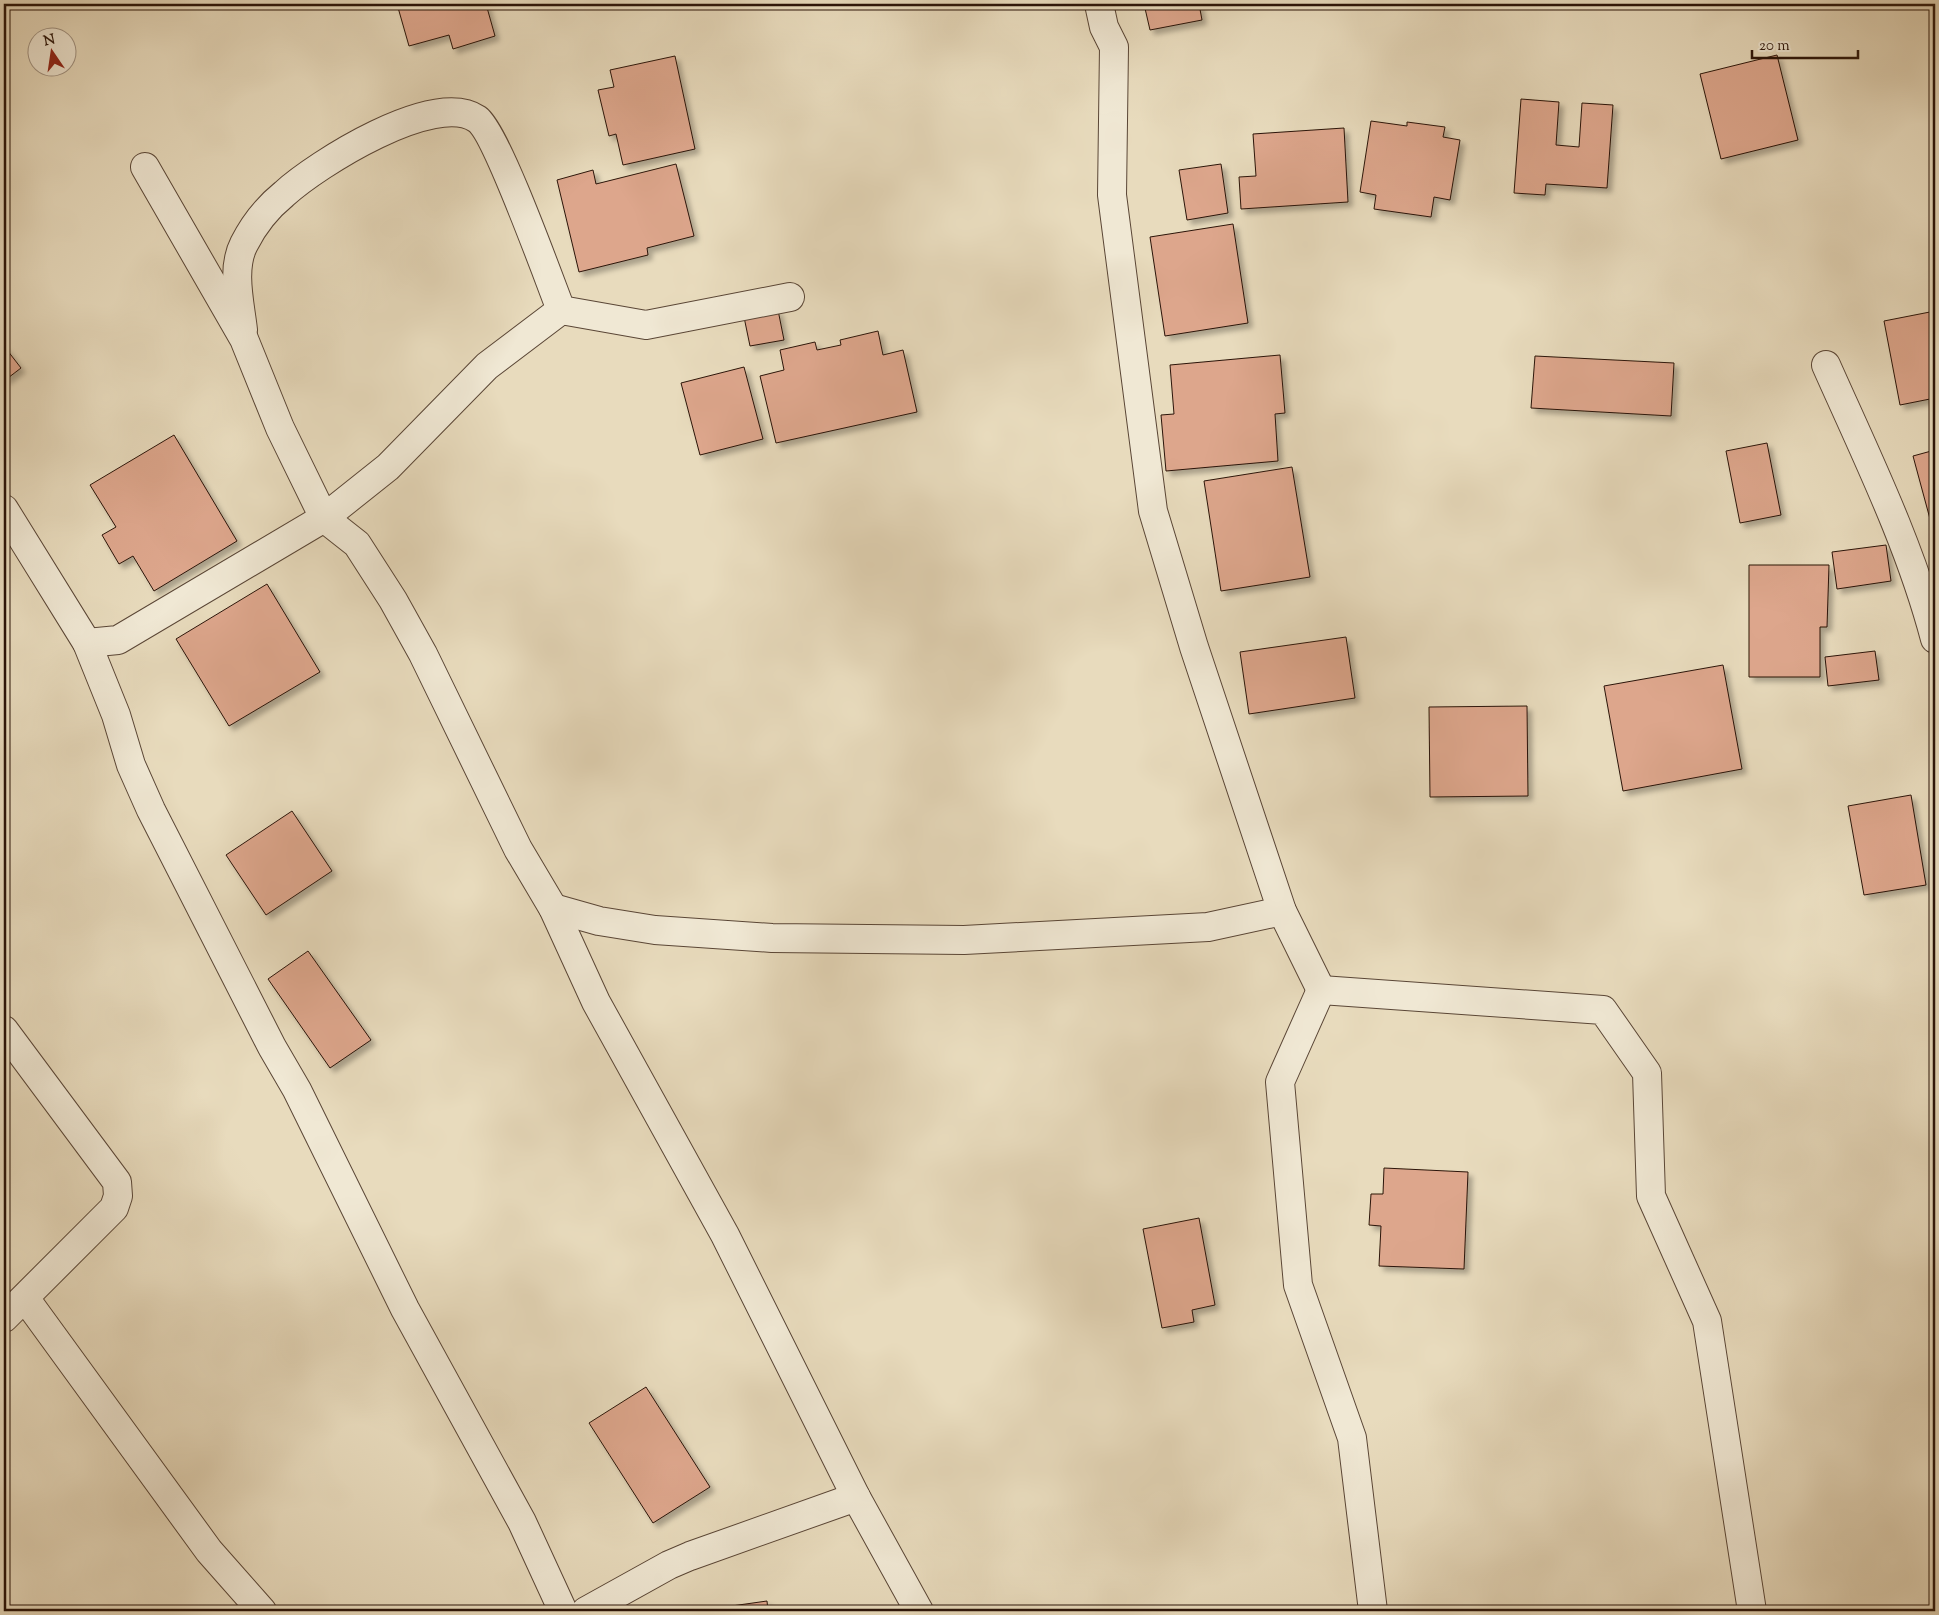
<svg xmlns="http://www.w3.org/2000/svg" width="1939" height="1615" font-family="'Sorts Mill Goudy',serif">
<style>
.building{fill:#dda68c;stroke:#2b1409;filter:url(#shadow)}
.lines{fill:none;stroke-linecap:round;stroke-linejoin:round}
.minor-casing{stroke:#5a4636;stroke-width:30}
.minor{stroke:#f0e8d4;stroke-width:28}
</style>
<defs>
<filter id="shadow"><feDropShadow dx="4.5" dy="4.5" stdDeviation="2.5" flood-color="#0004"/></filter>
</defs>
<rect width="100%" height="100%" fill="#e8dbbd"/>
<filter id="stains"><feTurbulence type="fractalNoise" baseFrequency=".004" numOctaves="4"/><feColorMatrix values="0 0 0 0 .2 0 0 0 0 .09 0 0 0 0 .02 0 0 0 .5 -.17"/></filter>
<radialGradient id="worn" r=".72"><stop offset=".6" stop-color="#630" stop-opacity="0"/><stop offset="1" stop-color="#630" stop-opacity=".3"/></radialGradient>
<g class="building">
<polygon points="397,4 486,4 495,36 453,49 449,35 409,46"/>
<polygon points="1144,4 1199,4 1202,20 1150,30"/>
<polygon points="1777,55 1798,140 1721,159 1700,74"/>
<polygon points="675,56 695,149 623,165 616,134 609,136 598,90 614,87 610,70"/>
<polygon points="1521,99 1559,102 1556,145 1579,147 1582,103 1613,105 1607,188 1546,184 1545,195 1514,193"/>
<polygon points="1371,121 1407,126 1407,122 1445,127 1443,137 1460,140 1450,200 1434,197 1431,217 1374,209 1376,195 1360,192"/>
<polygon points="1344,128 1348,202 1241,209 1239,177 1256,176 1253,134"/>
<polygon points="676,164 694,236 647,248 648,255 579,272 557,180 593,170 596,184"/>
<polygon points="1221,164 1228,213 1187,220 1179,170"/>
<polygon points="1233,224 1248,323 1165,336 1150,237"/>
<polygon points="778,310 784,340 750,346 744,317"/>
<polygon points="1935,311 1935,398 1900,405 1884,321"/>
<polygon points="878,331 883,355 903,350 917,412 776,443 760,376 784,370 780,350 815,342 817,350 841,345 840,340"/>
<polygon points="4,346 21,368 4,381"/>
<polygon points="1280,355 1285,413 1275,414 1278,461 1166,471 1161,415 1174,414 1170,365"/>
<polygon points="1535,356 1674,363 1671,416 1531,408"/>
<polygon points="744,367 763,439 700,455 681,383"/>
<polygon points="174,435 237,541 154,591 133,556 119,564 102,535 116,527 90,485"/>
<polygon points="1767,443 1781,515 1740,523 1726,451"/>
<polygon points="1935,450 1935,530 1933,530 1913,456"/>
<polygon points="1292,467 1310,577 1221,591 1204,481"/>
<polygon points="1886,545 1891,581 1837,589 1832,552"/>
<polygon points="1749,565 1829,565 1827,627 1820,627 1820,677 1749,677"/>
<polygon points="267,584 320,672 229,726 176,639"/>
<polygon points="1346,637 1355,698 1249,714 1240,652"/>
<polygon points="1875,651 1879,680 1828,686 1825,657"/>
<polygon points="1723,665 1742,769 1623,791 1604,686"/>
<polygon points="1527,706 1528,796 1430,797 1429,707"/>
<polygon points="1911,795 1926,885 1864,895 1848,806"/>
<polygon points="292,811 332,871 266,915 226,855"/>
<polygon points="308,951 371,1040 330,1068 268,979"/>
<polygon points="1384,1168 1468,1172 1464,1269 1379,1266 1381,1226 1369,1225 1371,1194 1383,1194"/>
<polygon points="1199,1218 1215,1305 1192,1310 1194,1322 1162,1328 1143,1229"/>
<polygon points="646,1387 710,1487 653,1523 589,1423"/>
<polygon points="767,1601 768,1611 696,1611"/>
</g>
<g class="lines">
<defs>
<g id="minor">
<polyline points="1099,4 1104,27 1114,47 1112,195 1153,511 1194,647 1282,911 1321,990"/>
<polyline points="145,167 244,339 280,428 324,518 357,544 393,600 423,654 518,849 553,908 596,1002 725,1235 856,1497 919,1611"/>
<path d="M243,330C240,303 231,269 244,244C253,226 268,207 284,194C317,164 434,90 477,119C496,132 549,279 561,310L646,325L790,297"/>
<path d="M1826,365C1866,455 1910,544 1935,639"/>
<polyline points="4,509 87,643 118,640 324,518 388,467 487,366 561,310"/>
<polyline points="87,643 116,715 131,765 151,810 272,1047 297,1090 405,1309 522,1522 563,1611"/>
<polyline points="553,908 599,921 655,930 772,938 964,940 1208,927 1282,911"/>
<polyline points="1321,990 1603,1010 1647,1073 1651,1196 1707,1321 1752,1611"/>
<polyline points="1321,990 1280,1082 1298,1285 1352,1438 1373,1611"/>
<polyline points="4,1030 117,1182 118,1196 114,1208 4,1318"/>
<polyline points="25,1298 209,1551 262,1611"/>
<polyline points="586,1611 669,1565 690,1556 856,1497"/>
</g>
</defs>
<use href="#minor" class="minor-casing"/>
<use href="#minor" class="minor"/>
</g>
<rect width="1939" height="1615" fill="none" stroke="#e8dbbd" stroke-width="20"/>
<rect x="5" y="5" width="1929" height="1605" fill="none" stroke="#2b1409" stroke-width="2.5"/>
<rect x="10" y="10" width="1919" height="1595" fill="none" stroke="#2b1409"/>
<g transform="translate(52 52) rotate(347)"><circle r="24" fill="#f0e8d4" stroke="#a19383"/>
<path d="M0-4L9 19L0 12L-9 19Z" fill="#8f2418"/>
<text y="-8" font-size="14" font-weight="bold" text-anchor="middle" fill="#2b1409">N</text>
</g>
<path d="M1752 50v8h106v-8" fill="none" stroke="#2b1409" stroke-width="2.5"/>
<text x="1759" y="50" font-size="15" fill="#2b1409" stroke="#f0e8d4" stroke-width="4" paint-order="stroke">20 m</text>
<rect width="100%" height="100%" filter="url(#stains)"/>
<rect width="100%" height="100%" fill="url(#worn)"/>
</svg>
